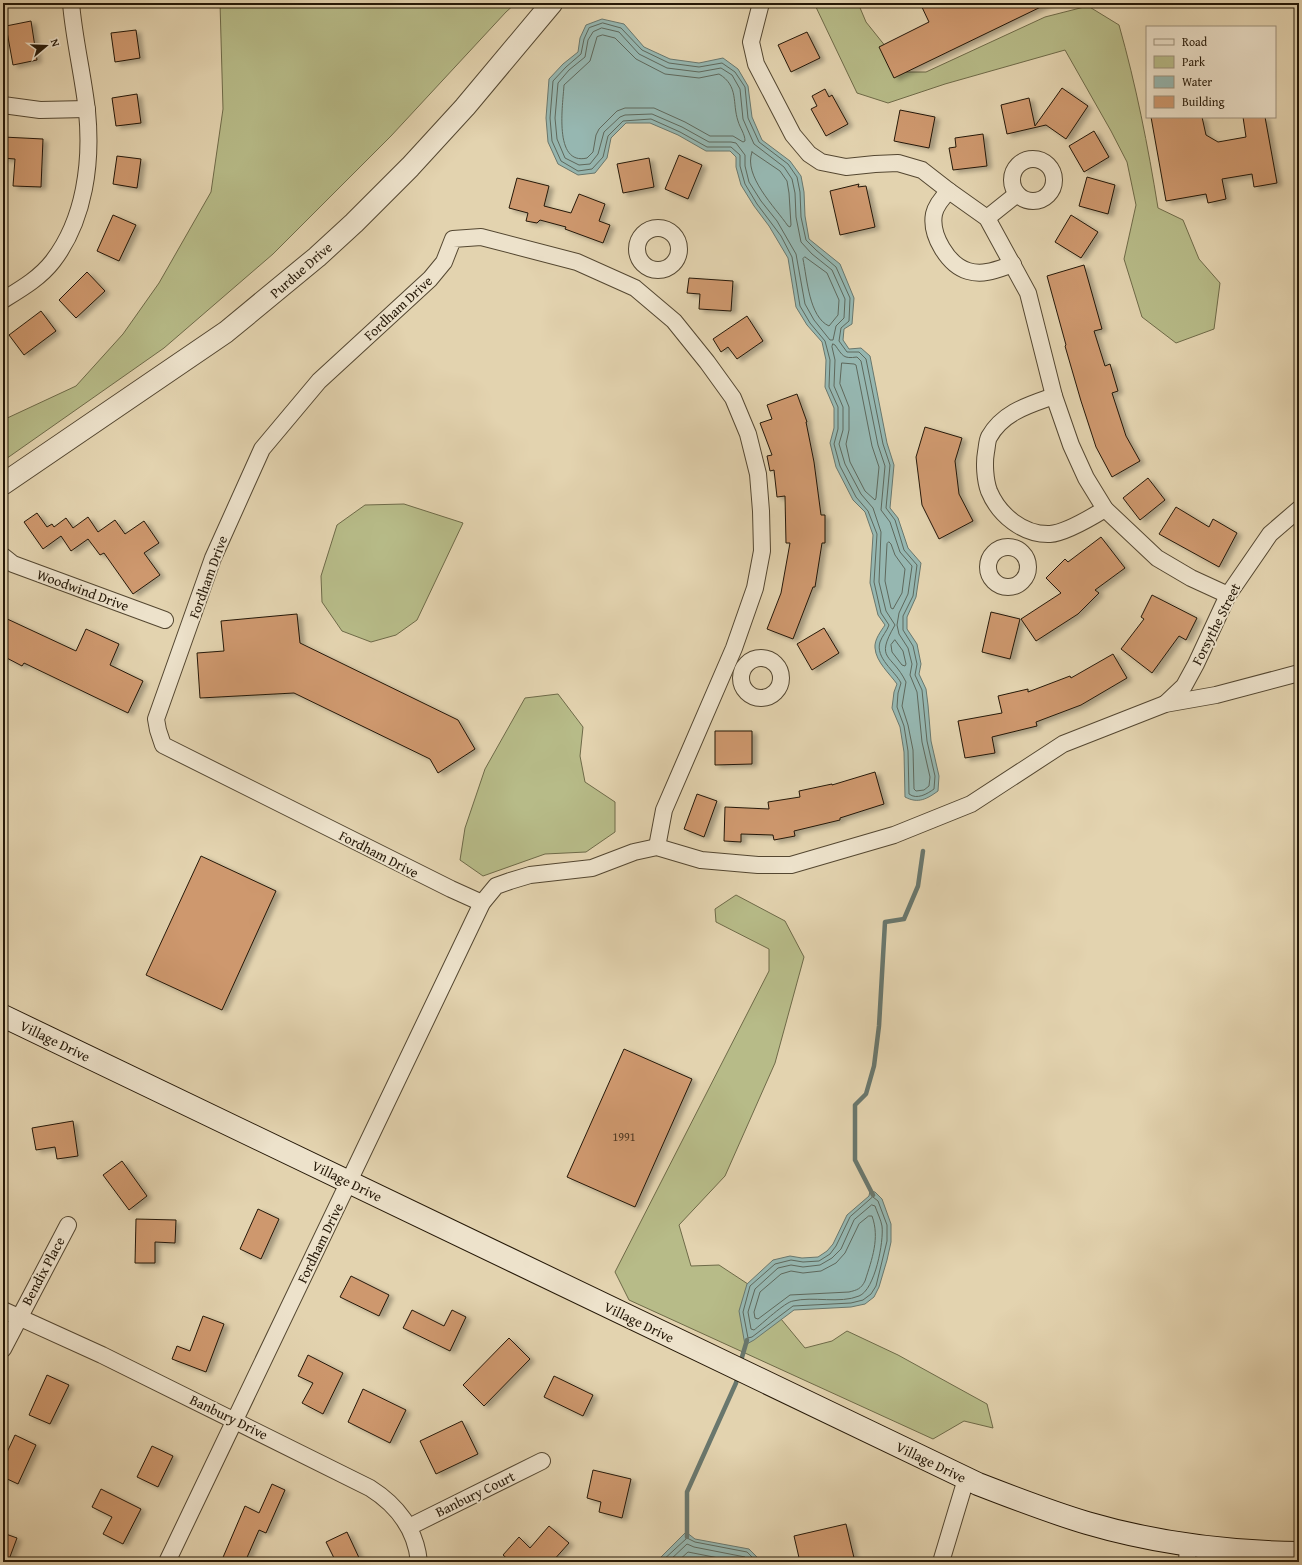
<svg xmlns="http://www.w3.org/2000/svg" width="1302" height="1565" font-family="'Gentium Book Plus',serif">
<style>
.green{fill:#b7bb88;stroke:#6e6a48}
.water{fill:#96b7b1;stroke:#69776d}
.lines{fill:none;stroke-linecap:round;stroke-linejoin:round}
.shore{stroke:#5e685c;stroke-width:1}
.stream{stroke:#69776d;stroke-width:4.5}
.building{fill:#ce986e;stroke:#251807;filter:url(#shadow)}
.minor-casing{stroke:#544731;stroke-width:18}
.tertiary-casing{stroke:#544731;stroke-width:23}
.secondary-casing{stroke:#251807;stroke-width:24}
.minor{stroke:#ede2cb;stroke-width:16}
.tertiary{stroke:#ede2cb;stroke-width:21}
.secondary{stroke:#ede2cb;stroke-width:22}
.labels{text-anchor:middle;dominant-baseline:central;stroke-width:4;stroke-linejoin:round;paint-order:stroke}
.number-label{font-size:12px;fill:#4f3821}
.street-label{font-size:14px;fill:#251807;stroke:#ede2cb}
</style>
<defs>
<filter id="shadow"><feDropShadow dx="4.5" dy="2.5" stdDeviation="2" flood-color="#0004"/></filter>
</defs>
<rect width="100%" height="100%" fill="#e3d3af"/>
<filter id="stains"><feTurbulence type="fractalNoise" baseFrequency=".005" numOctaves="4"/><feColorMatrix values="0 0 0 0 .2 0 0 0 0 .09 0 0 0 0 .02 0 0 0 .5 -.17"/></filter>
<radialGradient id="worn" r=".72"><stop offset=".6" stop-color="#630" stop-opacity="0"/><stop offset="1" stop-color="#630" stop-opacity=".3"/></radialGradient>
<g class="green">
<polygon points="220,3 516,3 506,12 391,136 273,254 164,348 3,461 3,420 76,386 123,334 159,283 211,192 223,109"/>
<path d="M814,3H858L866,22L906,72H926L1045,17L1088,6L1119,25C1136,85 1148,146 1158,208L1183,220L1199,259L1220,283L1214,329L1176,343L1142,317L1124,259L1136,205L1127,162L1111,131L1065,50L945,84L888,103L857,93Z"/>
<polygon points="404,504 463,523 417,620 396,635 371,642 342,631 322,602 321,576 337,525 365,505"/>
<polygon points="558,694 583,727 580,756 585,782 615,802 615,832 586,852 545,854 483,876 460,860 465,828 485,769 525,698"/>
<polygon points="736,895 785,921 804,957 775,1063 725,1176 679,1225 691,1266 719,1265 757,1290 805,1348 832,1341 847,1331 898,1355 987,1404 993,1428 964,1421 933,1439 629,1300 615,1272 769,971 769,949 716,922 715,909"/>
</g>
<g class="water">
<path d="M602,19L624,24L644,47L670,59L699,63L723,58L738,69L748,86L752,117L762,140L790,161L801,176L804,192L805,216L809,239L840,264L854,298L852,324L844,329L843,340L849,349L861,348L870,356L887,443L894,465L890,508L898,518L908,548L921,563L916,597L907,617V629L917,644L921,664L919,674L926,689L928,705L931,741L939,776L938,791C927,799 918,804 905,797L904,752L900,727L892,708L894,692L897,684C890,674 876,662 875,648C874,640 881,631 885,625L878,615L870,583L873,535L865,512L853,500L836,467L830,443L834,428V408L825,387L826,360L822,342L807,325L796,307L788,258L769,226L754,206L741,185L736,167V157L730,151H706L678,135L650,123H626L611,138L607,158L595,173L578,175L558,164L548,142L546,118L549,79L563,64L578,52L580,38L586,25Z"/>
<polygon points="870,1191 875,1192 882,1199 891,1224 891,1242 887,1260 879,1287 874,1297 865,1304 851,1307 794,1310 754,1340 745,1345 739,1311 747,1284 773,1260 790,1256 802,1258 818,1257 827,1251 833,1244 847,1215 869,1196"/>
<polygon points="686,1532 695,1539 749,1549 762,1562 656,1562"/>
</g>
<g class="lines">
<g class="shore">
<path d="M603,23L621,28L642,50L669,63L699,67L722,63L735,72L745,87L748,118L759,142L788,164L797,177L800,192L801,217L806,240L816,250L836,267L850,298L849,321L841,328L839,341L847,352H859L866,359L883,444L890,465L886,508L895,520L904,550L917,565L913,596L903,616V630L913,646L917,664L915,675L922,690L927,741L935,776L934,789C927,794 917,800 909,794L908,751L904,726L897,707L898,693L901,683C895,671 875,658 880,642C882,636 887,631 889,625L881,613L874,582L877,534L868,511L856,497L840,466L834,444L838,429V407L829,387L830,360L825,341L810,323L800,306L792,257L781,236L757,204L745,184L740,166V155L731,147H707L680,132L651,119L623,121L608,136L603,157L592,169L578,171L561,161L552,141L550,118L553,81L566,67L581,54L584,39L589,28Z"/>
<polygon points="602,28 619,32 639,54 667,68 699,72 721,68 732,75 740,89 743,119 754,144 784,167 792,179 795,193 796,217 801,242 812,254 832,270 845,299 844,318 836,326 833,340 830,340 814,320 805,304 796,254 777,221 761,201 749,182 745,166 745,155 736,143 731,142 709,142 682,127 652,114 625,115 620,117 604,132 598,154 590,164 579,165 565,158 557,139 555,118 558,83 569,70 585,57 588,40 593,32"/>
<path d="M603,35L615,38L636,59L665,74L699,78L719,74C739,86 732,103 738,121C740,128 745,134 745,141L743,142L733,136H710L685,122L654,108H625L617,111L599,129L596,135L593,152L587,158C553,166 563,104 564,85L590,61L597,37Z"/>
<path d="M752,152L780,171L787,181L789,193L791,225L790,227L788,226C775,207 743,176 752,152Z"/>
<path d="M805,257L827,273L839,300L838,315L829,326C809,317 807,278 803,259Z"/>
<path d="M833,344L835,345C843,356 843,359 857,357L861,361L878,445L885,466L881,510L890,522L900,552L912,566L908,594L899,613L897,625L899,634L908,648L912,664L910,675L917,692L922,742L930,777L929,786L924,790L916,791L914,789L913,750L908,725L902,706L906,682C892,653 874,661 895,625L886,611L879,582L881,532L873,508L861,494L845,464L839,444L843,430V407L834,386L835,360L832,347Z"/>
<polygon points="842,363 854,364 856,365 872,446 879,467 876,498 875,500 865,491 850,462 846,444 849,430 849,407 840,384"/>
<polygon points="889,542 891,544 895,555 905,569 902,593 893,609 891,608 885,581 887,544"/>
<polygon points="895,640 903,651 906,664 905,666 902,665 892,652 891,645"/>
<polygon points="873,1197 878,1201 887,1225 887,1241 876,1286 871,1294 863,1300 851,1303 793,1306 752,1337 748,1338 743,1312 750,1286 775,1264 791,1260 803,1262 819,1261 830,1254 836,1246 850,1217"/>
<path d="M872,1205L875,1206C877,1212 881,1220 882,1226C884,1241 875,1290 859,1296C840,1304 813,1296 793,1301C785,1302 762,1324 754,1330L751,1329L748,1312L755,1289L778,1268L791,1265L803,1267L820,1265L832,1258L841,1249L854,1220Z"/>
<path d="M869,1216H872C880,1238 872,1259 865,1281C861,1289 857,1290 849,1292L790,1295L758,1319L755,1318L754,1312L760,1292L781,1274L791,1271L803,1273L821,1271L836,1263L845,1253L859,1224Z"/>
<polyline points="661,1562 687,1538 695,1542 747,1552 757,1562"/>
<polyline points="668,1562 687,1544 694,1547 745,1557 750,1562"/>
<polyline points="677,1562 688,1552 739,1562"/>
</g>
<g class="stream">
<polyline points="873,1195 855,1160 855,1105 866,1094 874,1066 879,1026 885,922 904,919 918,886 923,851"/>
<polyline points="740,1364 747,1340"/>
<polyline points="687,1537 687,1492 736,1383 738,1375"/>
</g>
</g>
<g class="building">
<polygon points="920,3 1049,3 894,78 879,47 929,22"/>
<polygon points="31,21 37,60 13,65 6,26"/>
<polygon points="136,30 140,58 115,62 111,33"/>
<polygon points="807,32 820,58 791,72 778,45"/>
<polygon points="1062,88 1088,106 1066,139 1046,125 1007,134 1001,105 1029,98 1035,126"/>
<polygon points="825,89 829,97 832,95 848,124 826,136 811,109 817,106 812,96"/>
<polygon points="137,94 141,123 116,126 112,98"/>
<polygon points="900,110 935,117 929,148 894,141"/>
<polygon points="1151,117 1202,117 1206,135 1218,142 1246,137 1243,117 1265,117 1277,183 1254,187 1252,174 1222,179 1226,199 1208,203 1206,194 1166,201"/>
<polygon points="1094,131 1109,157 1084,172 1069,146"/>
<polygon points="983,134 987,166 953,170 949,148 956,147 955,138"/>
<polygon points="3,137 43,139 41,187 13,186 15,159 3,158"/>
<polygon points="679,155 702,165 688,199 665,189"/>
<polygon points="117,156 141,159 137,188 113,184"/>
<polygon points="649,158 654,187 623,193 617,164"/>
<polygon points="1087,177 1115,185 1108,214 1079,206"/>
<polygon points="517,178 549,186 544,206 571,213 579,194 605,204 599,221 610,225 603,243 565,229 566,227 540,220 537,223 526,221 528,213 509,208"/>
<polygon points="859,184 858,187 866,186 875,227 840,235 830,191"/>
<polygon points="113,215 136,225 119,261 97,251"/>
<polygon points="1071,215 1098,232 1081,258 1055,242"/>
<polygon points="1084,265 1102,329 1094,331 1105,366 1110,364 1118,391 1112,393 1126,436 1140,461 1112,477 1096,447 1081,401 1065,346 1066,345 1047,276"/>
<polygon points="87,272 105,291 76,318 59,300"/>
<polygon points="689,278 733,281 731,311 699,309 700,294 687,293"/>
<polygon points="41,311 56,331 24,355 9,335"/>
<polygon points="747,316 763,341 737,359 728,347 721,352 713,339"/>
<polygon points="797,394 807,422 806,422 814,462 821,515 825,515 825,543 822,543 815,587 813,587 793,639 767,629 781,593 790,543 786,543 785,496 777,497 774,470 770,471 767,456 772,455 760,423 772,419 767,405"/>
<polygon points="925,427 962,438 955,461 959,494 973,521 939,539 922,505 916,457"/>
<polygon points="1148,478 1165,500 1140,520 1123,498"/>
<polygon points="1176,507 1209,527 1213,519 1237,533 1219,567 1159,534"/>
<polygon points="37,513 47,527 52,524 54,527 66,518 73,528 88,517 98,532 115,520 125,534 144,521 159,543 144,553 160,575 133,594 104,553 100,555 88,539 71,551 61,536 43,549 24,522"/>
<polygon points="1101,537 1125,568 1095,590 1099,593 1078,614 1036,641 1021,619 1061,593 1046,578 1065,559 1068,562"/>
<polygon points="1152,595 1197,618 1186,640 1179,636 1152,673 1121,649 1144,619 1141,617"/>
<polygon points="991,612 1020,619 1010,659 982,652"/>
<polygon points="297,614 300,643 458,720 475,749 438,773 430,759 294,693 200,698 197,653 224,651 221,621"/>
<polygon points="3,617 76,651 86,629 119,644 110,665 143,681 128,713 24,663 22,666 3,656"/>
<polygon points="824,628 839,653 812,670 797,644"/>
<polygon points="1113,654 1127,678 1081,705 1036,722 1037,726 992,737 995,753 965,758 958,721 1002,713 998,696 1028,689 1028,692 1070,676 1071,678"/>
<polygon points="715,731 752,731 752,764 715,765"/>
<polygon points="875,772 884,804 840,818 840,820 794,831 795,836 774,840 773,835 741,834 741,842 724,841 725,807 769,809 768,802 800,797 799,791 832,784 832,785"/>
<polygon points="697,794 717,801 704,837 684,829"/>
<polygon points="201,856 276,891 222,1010 146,975"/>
<polygon points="624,1049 692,1079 635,1207 567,1177"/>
<polygon points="73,1121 78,1156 57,1159 55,1147 36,1150 32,1128"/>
<polygon points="122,1161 147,1196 129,1210 103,1175"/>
<polygon points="258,1209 279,1219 261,1259 240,1249"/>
<polygon points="136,1219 176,1220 175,1243 155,1242 155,1263 135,1263"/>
<polygon points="351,1276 389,1295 379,1316 340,1297"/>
<polygon points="412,1310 444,1326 452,1310 466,1317 450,1351 403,1328"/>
<polygon points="203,1316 224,1324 206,1372 172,1359 177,1346 190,1351"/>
<polygon points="509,1338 530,1359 484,1406 463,1385"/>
<polygon points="308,1355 343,1373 323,1414 302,1403 313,1383 298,1376"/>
<polygon points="47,1375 69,1385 50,1424 29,1415"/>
<polygon points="554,1376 593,1395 583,1416 544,1397"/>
<polygon points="363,1389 406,1410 390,1443 348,1422"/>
<polygon points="462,1421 478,1454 436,1474 420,1441"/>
<polygon points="15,1435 36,1445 18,1484 3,1477 3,1461"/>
<polygon points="152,1446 173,1456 158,1487 137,1477"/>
<polygon points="593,1470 631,1479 622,1518 599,1512 601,1502 587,1498"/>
<polygon points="272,1484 285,1490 266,1533 259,1530 245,1562 221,1562 245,1506 259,1513"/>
<polygon points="101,1489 141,1509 123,1544 103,1534 112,1517 92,1507"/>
<polygon points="846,1524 855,1562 800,1562 794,1536"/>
<polygon points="549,1526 569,1543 552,1562 511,1562 503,1555 519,1537 530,1548"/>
<polygon points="347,1532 361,1562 336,1562 326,1542"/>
<polygon points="3,1533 17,1538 8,1562 3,1562"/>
</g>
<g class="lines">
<defs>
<g id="minor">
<polyline points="761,3 751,42 756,64 793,135 809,154 821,162 846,167 875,164 898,163 922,170 949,191 987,218 1028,293 1054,396 1071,445 1086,478 1105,509 1157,558 1191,578 1228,595"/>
<polyline points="3,105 40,110 87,109"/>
<circle cx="1033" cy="180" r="21"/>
<path d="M949,191C942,198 936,205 934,214C930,235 948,265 968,271C984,276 998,269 1013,264"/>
<polyline points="987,218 1017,194"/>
<circle cx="658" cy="249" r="21"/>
<path d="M3,300C21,289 40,278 53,261C85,219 92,162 87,111C83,75 74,39 71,3"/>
<path d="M1054,396C1029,405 1003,412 989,437C987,441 987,447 986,452C984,463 985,480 989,491C999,515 1023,535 1050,534C1065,533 1092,517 1105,509"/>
<circle cx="1008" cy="567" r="20"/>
<polyline points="3,556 13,564 165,620"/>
<circle cx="761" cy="678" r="20"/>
<polyline points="1165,704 1184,686 1196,664 1228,595 1270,534 1299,509"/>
<polyline points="482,903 451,889 163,745 158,730 156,719 213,558 262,449 319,381 430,279 444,262 453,239 481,237 577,262 635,288 674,321 707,362 733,398 748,434 758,474 761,511 762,551 755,588 734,648 664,810 657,847"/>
<path d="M3,1310L102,1355L370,1488C397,1505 416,1530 419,1562"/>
<polyline points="3,1349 68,1225"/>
<polyline points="409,1527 542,1461"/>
<polyline points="167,1562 482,903 496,886 510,881 530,875 592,868 634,852 657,847 701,860 758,865 791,865 894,835 971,804 1063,744 1165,704 1216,695 1299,673"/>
<polyline points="941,1562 966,1479"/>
<polyline points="1187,1562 1188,1545"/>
</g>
<polyline id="tertiary" points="3,484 226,332 317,257 354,223 410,167 465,107 552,3"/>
<path id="secondary" d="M3,1016L978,1484C1014,1498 1050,1512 1087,1523C1155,1543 1228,1552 1299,1553"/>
</defs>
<use href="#minor" class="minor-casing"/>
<use href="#tertiary" class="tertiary-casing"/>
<use href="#secondary" class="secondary-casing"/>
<use href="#minor" class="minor"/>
<use href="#tertiary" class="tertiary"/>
<use href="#secondary" class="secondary"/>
</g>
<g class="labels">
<g class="number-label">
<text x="624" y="1136">1991</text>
</g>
<g class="street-label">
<text transform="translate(301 270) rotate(-41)">Purdue Drive</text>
<text transform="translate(398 308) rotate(-43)">Fordham Drive</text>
<text transform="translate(208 577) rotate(-70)">Fordham Drive</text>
<text transform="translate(83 590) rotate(20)">Woodwind Drive</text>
<text transform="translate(1216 624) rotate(-63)">Forsythe Street</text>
<text transform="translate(379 854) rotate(27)">Fordham Drive</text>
<text transform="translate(55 1041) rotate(26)">Village Drive</text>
<text transform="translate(347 1181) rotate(26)">Village Drive</text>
<text transform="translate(320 1243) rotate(-64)">Fordham Drive</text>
<text transform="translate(43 1271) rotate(-62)">Bendix Place</text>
<text transform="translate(639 1322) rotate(26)">Village Drive</text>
<text transform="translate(229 1417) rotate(26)">Banbury Drive</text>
<text transform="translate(931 1462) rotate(26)">Village Drive</text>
<text transform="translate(475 1494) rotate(-26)">Banbury Court</text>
</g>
</g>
<rect width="1302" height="1565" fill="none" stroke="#e3d3af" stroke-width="16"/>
<rect x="4" y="4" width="1294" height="1557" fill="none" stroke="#251807" stroke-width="2"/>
<rect x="8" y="8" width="1286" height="1549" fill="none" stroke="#251807"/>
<rect x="1146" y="26" width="130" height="92" fill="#ede2cb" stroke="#9d917d"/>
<rect x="1154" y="39" width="20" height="6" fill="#ede2cb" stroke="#9d917d"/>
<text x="1182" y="46" font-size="12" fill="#251807">Road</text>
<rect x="1154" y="56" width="20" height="12" fill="#b7bb88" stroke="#9d917d"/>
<text x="1182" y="66" font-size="12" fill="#251807">Park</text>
<rect x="1154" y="76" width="20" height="12" fill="#96b7b1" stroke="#9d917d"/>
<text x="1182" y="86" font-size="12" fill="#251807">Water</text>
<rect x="1154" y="96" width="20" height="12" fill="#ce986e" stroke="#9d917d"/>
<text x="1182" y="106" font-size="12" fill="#251807">Building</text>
<g transform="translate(46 46) rotate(71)" stroke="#ede2cb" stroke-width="3" paint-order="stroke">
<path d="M0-3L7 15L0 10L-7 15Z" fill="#251807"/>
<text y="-6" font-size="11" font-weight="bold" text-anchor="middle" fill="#251807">N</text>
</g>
<rect width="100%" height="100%" filter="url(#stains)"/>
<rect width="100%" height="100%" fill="url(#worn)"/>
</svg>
